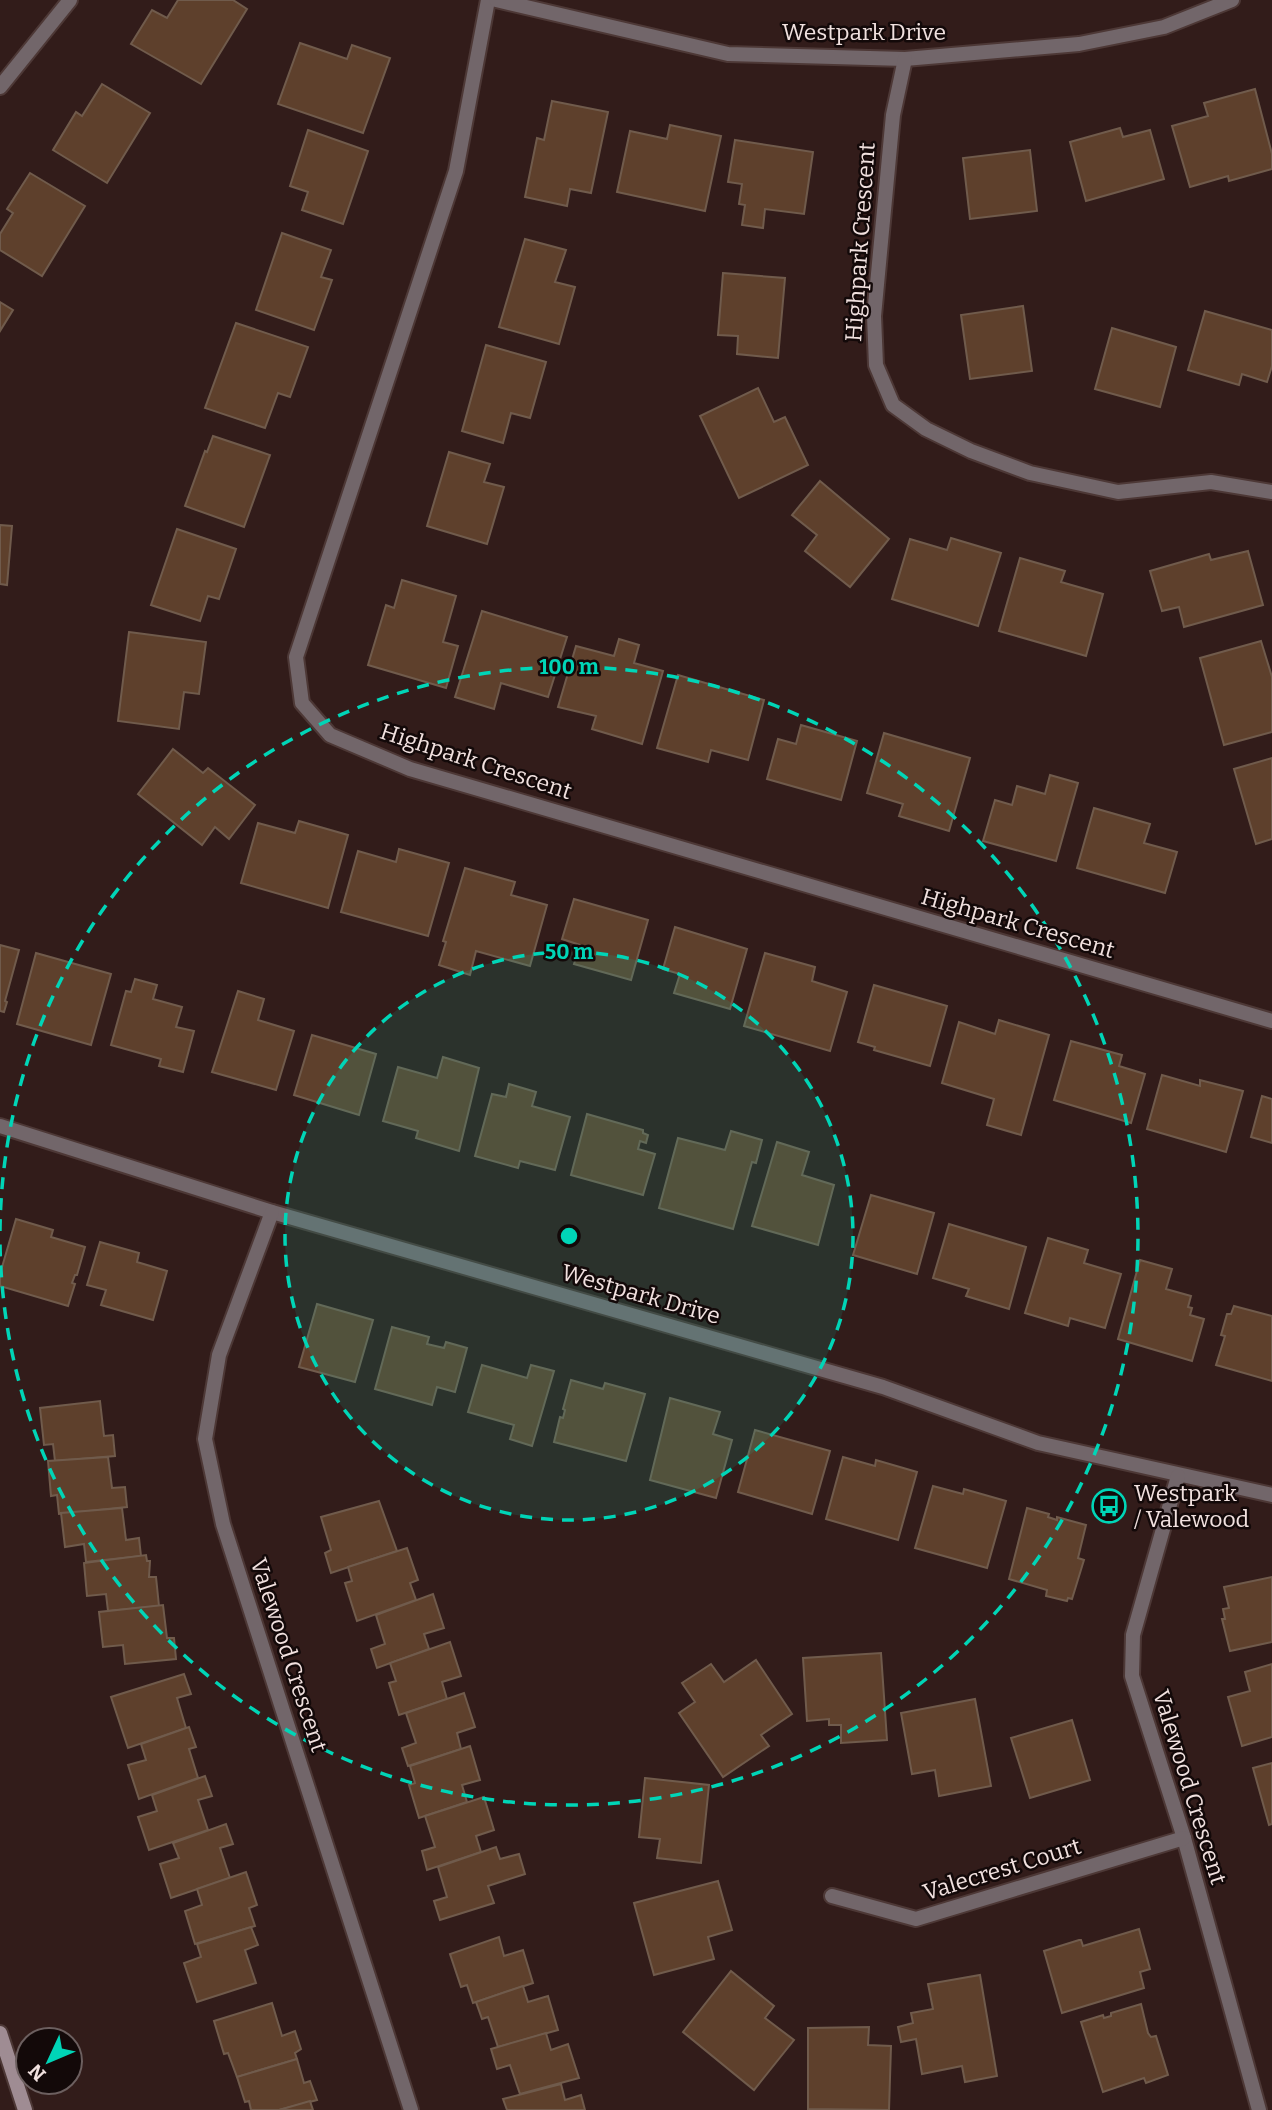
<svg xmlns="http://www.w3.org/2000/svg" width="1272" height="2110" font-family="Bitter,serif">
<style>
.building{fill:#5e402c;stroke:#705b4c;stroke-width:2}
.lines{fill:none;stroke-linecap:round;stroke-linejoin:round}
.street-casing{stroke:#4d3836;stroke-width:18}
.secondary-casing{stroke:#4d3836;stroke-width:18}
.street{stroke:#72666a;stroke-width:14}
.secondary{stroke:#9f8c93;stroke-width:14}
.ring{fill:none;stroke:#00d5b7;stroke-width:3.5;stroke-dasharray:12 9}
.labels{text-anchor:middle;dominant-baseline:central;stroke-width:5;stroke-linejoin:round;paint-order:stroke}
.street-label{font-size:23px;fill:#f1e1df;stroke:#130909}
.poi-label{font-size:23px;fill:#f1e1df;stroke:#130909;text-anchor:start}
.centre{fill:#00d5b7;stroke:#130909;stroke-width:3.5}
.ring-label{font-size:21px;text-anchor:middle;font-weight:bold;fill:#00d5b7;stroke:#130909;stroke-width:5;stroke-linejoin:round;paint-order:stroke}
</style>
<rect width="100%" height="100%" fill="#321c1a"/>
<g class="building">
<polygon points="178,0 233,0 247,9 201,84 131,44 152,10 167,18"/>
<polygon points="300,43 347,59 352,45 390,58 363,133 278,104"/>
<polygon points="102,84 150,113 107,183 53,150 76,112 82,116"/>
<polygon points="1255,89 1272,154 1272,169 1229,181 1228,176 1190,187 1172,126 1208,116 1204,103"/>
<polygon points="552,101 608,112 591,193 570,189 567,206 525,197 537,138 544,140"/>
<polygon points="670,125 721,136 705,211 617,192 630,131 667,139"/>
<polygon points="1120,128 1123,137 1150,130 1164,179 1086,201 1070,142"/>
<polygon points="308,130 368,151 343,224 302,210 308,192 290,186"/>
<polygon points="735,140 813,152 804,214 765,209 763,228 742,225 745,205 739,204 742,184 728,182"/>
<polygon points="1030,150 1037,211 970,219 963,158"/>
<polygon points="30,173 85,206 42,276 0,250 0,234 13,213 7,209"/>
<polygon points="282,233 331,250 321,277 332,280 314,330 256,310"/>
<polygon points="525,239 566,250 555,282 575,287 559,344 499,327"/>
<polygon points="723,273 785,278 778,358 737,354 738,336 718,335"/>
<polygon points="0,302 13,310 0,331"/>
<polygon points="1023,306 1032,371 970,379 961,315"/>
<polygon points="1205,311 1272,330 1272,366 1267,382 1242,374 1239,385 1188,370"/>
<polygon points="236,323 308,347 290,397 278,393 265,428 205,408"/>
<polygon points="1112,328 1176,347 1160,407 1095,389"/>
<polygon points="486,345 546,362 530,418 511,413 503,443 462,431"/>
<polygon points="758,388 774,422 785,417 808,465 739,498 700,416"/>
<polygon points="213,436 270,455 244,527 185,506 205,451 207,452"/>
<polygon points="449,452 490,464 484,482 504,487 487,544 427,526"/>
<polygon points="820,481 889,539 850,587 805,551 817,535 792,515"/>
<polygon points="0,525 12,526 7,585 0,584"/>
<polygon points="177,529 236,549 219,599 208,596 200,621 151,605"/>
<polygon points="951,538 1001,553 978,626 892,599 910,539 947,550"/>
<polygon points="1248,551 1263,605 1184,627 1179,607 1162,611 1150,571 1209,554 1211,560"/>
<polygon points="1020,558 1065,571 1061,582 1103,594 1086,656 999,631"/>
<polygon points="402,580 456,596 443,642 458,646 446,688 368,665 386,605 394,608"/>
<polygon points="482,611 567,637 548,697 501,683 494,709 455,697"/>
<polygon points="129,632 206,642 199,694 184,692 179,729 118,721"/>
<polygon points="619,639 639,645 634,663 663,671 642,744 592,729 596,716 558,707 576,646 614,656"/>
<polygon points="1261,641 1272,677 1272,732 1224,745 1200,658"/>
<polygon points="678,675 764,700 748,760 711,750 708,762 657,748"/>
<polygon points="801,725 857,741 841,800 767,779 778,739 796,744"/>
<polygon points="884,733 970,758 949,831 899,816 903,804 867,793"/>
<polygon points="173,749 203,773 208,768 255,805 229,839 215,827 202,845 138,794"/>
<polygon points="1272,758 1272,839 1256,844 1234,769"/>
<polygon points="1050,775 1078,783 1056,861 983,841 995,800 1012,805 1017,786 1045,794"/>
<polygon points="1094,808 1150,824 1144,843 1177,852 1165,893 1077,868"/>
<polygon points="299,821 348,835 328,908 241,883 258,823 295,833"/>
<polygon points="399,849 449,863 428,936 341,912 358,851 396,862"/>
<polygon points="465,868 515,882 511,895 547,905 530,966 476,951 470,975 439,965 446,942 443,941"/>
<polygon points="574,899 648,920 631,980 574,964 580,945 562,939"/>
<polygon points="675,927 747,949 730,1009 674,993 680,974 663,969"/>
<polygon points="0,945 19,950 5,1001 7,1002 4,1012 0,1011"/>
<polygon points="36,953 111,974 91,1045 17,1024"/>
<polygon points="765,953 815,967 812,981 847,992 830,1051 744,1026"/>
<polygon points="135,979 157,985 153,999 182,1007 176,1027 194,1031 183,1072 159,1066 161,1059 111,1045 126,991 131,992"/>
<polygon points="874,985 947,1006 930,1066 874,1050 875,1047 858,1042"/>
<polygon points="238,991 264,999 258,1020 294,1031 276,1090 212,1072"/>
<polygon points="999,1020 1049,1035 1021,1135 987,1125 994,1099 942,1083 959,1022 995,1034"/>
<polygon points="312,1035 376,1054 359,1115 294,1095"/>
<polygon points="1071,1041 1122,1055 1119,1066 1145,1074 1131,1123 1054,1100"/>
<polygon points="443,1057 479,1068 459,1151 416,1138 418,1131 383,1121 398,1067 437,1078"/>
<polygon points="1162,1075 1200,1086 1200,1080 1243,1091 1226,1152 1147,1129"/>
<polygon points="509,1084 536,1092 532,1106 570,1117 555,1170 520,1161 518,1168 475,1156 492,1094 506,1097"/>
<polygon points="1262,1096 1272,1099 1272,1143 1251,1137"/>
<polygon points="587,1114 643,1130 643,1133 648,1135 646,1143 640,1141 638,1149 655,1154 643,1195 571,1175"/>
<polygon points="731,1131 762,1140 756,1163 752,1162 733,1229 659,1208 678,1138 725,1150"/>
<polygon points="777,1142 809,1152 802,1175 834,1185 818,1245 752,1226"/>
<polygon points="871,1195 934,1213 917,1274 853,1255"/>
<polygon points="16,1219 53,1230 51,1237 85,1247 77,1275 75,1275 72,1283 75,1284 68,1306 0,1286 0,1274"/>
<polygon points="949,1224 1026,1247 1009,1309 966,1296 969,1289 933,1278"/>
<polygon points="1048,1238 1088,1250 1084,1263 1121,1274 1105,1328 1070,1318 1068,1326 1025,1313"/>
<polygon points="100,1242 139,1253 137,1262 167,1271 153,1320 101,1305 106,1290 87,1285"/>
<polygon points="1140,1260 1172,1269 1166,1289 1191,1296 1188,1307 1192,1308 1190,1315 1204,1319 1192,1361 1118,1339"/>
<polygon points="317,1304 373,1320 355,1382 299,1367"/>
<polygon points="1234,1306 1272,1316 1272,1381 1216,1365 1225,1336 1221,1335 1227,1314 1231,1314"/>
<polygon points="392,1327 429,1337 427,1344 444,1348 446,1342 467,1348 455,1392 437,1387 432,1405 375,1389"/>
<polygon points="482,1365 527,1378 531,1365 554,1371 532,1446 510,1439 514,1425 468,1412"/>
<polygon points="571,1380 603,1389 605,1383 645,1394 626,1461 554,1442 560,1417 563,1418 565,1410 563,1409"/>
<polygon points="670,1398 720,1412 713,1434 732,1440 716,1498 650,1480"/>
<polygon points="100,1401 104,1436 113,1435 115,1456 55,1461 53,1444 44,1445 40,1408"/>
<polygon points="755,1430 830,1451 812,1514 738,1492"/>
<polygon points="108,1457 112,1488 125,1487 127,1507 59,1514 57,1495 51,1496 48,1461"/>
<polygon points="843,1457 875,1466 876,1460 917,1472 898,1540 826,1519"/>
<polygon points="933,1486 963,1494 964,1489 1006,1501 987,1568 915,1548"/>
<polygon points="379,1501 397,1551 331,1573 325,1553 331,1550 321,1517"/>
<polygon points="122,1508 126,1540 139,1538 141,1556 86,1562 84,1544 65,1547 61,1513"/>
<polygon points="1027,1508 1049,1514 1048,1517 1057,1520 1057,1517 1086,1525 1078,1558 1084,1560 1072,1599 1068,1598 1067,1601 1046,1596 1047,1590 1009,1579"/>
<polygon points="407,1548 418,1580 410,1583 416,1600 357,1621 345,1583 352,1581 348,1567"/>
<polygon points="146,1555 147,1561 150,1561 149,1577 156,1577 159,1606 108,1611 106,1594 87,1596 84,1563"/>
<polygon points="1272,1577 1272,1642 1230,1651 1222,1619 1225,1619 1223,1609 1229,1608 1224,1587"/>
<polygon points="433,1594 444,1628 424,1634 429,1649 377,1668 371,1649 385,1644 376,1615"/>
<polygon points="163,1605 167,1638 174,1638 176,1659 125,1664 123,1645 103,1647 99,1612"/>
<polygon points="450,1642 461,1676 442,1682 447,1699 399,1715 389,1683 396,1681 390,1663"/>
<polygon points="881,1653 887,1740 841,1743 841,1725 829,1725 829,1719 807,1721 803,1658"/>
<polygon points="756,1660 792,1714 761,1735 769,1746 723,1777 679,1713 695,1702 682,1683 711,1664 724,1682"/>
<polygon points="1272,1664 1272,1737 1242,1746 1228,1697 1250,1691 1245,1672"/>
<polygon points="184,1674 191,1694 177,1698 186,1728 128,1748 111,1697"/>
<polygon points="464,1693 475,1727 457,1733 461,1749 408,1766 402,1748 416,1743 406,1713"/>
<polygon points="975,1699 991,1786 939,1796 935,1770 912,1774 901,1713"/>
<polygon points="1072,1720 1090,1780 1030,1798 1011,1738"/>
<polygon points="189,1727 196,1747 189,1749 198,1778 139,1799 128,1765 146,1760 141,1744"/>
<polygon points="470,1746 480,1780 462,1785 467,1802 419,1818 409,1785 415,1783 410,1766"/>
<polygon points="1272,1763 1272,1824 1269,1825 1253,1768"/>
<polygon points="205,1776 212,1796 198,1800 208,1830 149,1850 138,1817 157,1811 152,1795"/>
<polygon points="645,1778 709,1785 701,1863 657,1858 660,1839 639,1837"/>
<polygon points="484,1797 494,1830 476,1836 481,1852 427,1870 422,1851 435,1847 425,1816"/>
<polygon points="226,1824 233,1844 220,1848 230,1878 171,1898 160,1864 179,1858 173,1843"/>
<polygon points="496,1847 500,1859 519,1854 525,1874 488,1886 494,1903 440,1920 434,1901 447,1897 438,1867"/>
<polygon points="246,1872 257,1905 249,1908 255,1926 195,1944 185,1911 202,1905 197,1889"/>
<polygon points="718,1881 732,1930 708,1937 714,1959 654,1975 634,1903"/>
<polygon points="251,1927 258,1945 245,1950 256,1983 197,2002 184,1963 201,1957 197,1944"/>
<polygon points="1139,1929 1150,1969 1140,1972 1144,1988 1062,2013 1044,1951 1079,1940 1081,1940 1083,1946"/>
<polygon points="499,1937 504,1956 523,1950 533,1983 473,2003 467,1985 461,1987 450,1954"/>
<polygon points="731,1971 774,2006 765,2018 794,2040 754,2090 683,2032"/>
<polygon points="980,1975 997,2076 965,2082 962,2066 922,2074 916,2039 901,2042 898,2027 913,2023 911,2013 933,2009 928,1984"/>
<polygon points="523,1986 528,2002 548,1996 558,2030 498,2047 488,2017 482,2019 476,2002"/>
<polygon points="272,2003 282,2036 295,2031 301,2049 295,2053 297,2059 237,2077 228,2053 224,2054 214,2021"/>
<polygon points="1141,2004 1148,2033 1151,2037 1156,2036 1168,2075 1146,2083 1144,2078 1103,2092 1081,2022 1103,2015 1104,2018 1111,2016 1111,2013"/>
<polygon points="869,2027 868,2045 891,2046 889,2110 808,2109 808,2028"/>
<polygon points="546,2033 551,2050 568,2044 579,2078 520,2094 510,2065 497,2069 491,2049"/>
<polygon points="297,2059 304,2083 310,2081 317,2100 279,2110 251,2110 249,2101 245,2102 237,2077"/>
<polygon points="561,2084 565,2100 581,2095 585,2110 507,2110 503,2099"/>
<polygon points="310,2101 313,2110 279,2110"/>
</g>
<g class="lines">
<defs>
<g id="street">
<polyline points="488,0 456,171 296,657 302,703 330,735 410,769 1272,1021"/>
<polyline points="496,0 728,54 905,59 1079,44 1164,27 1232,0"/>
<polyline points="905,59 893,115 874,316 876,365 893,405 926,429 971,451 1030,473 1118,492 1211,482 1272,492"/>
<polyline points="0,87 70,0"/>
<polyline points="0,1126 272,1212 883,1387 1038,1443 1272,1495"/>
<polyline points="272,1212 219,1355 205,1439 223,1524 411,2110"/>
<polyline points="1178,1476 1133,1635 1132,1676 1184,1838 1259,2110"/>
<polyline points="832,1896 916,1919 1184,1838"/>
</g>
<polyline id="secondary" points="0,2033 25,2110"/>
</defs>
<use href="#street" class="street-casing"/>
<use href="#secondary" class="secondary-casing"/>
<use href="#street" class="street"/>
<use href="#secondary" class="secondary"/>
</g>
<circle cx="569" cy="1236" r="284" fill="#00d5b7" fill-opacity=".12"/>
<g class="ring">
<circle cx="569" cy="1236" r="284"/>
<path d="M0 1231A569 569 0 1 1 0 1241"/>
</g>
<defs>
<symbol id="bus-ring" viewBox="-11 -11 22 22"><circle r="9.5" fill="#130909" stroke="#00d5b7" stroke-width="1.5"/><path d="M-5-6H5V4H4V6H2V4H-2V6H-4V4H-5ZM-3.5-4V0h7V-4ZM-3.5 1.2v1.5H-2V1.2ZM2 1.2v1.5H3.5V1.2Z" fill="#00d5b7"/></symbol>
</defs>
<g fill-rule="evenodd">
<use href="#bus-ring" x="1090" y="1487" width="38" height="38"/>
</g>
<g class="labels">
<g class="street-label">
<text x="864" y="32">Westpark Drive</text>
<text transform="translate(860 242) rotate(-86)">Highpark Crescent</text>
<text transform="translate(476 761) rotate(18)">Highpark Crescent</text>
<text transform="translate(1018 923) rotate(16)">Highpark Crescent</text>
<text transform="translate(641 1294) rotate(16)">Westpark Drive</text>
<text transform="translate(289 1655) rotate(72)">Valewood Crescent</text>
<text transform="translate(1190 1787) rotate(73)">Valewood Crescent</text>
<text transform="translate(1002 1869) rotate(-17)">Valecrest Court</text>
</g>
<g class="poi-label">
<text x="1134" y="1493">Westpark<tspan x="1134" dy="26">/ Valewood</tspan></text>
</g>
</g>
<circle cx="569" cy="1236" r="10" class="centre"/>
<g class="ring-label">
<text x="569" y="674">100 m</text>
<text x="569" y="959">50 m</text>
</g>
<g transform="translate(49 2061) rotate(226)"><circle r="33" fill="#130909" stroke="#6c5f5f" stroke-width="2"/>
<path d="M0-5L12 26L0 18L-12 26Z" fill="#00d5b7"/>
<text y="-10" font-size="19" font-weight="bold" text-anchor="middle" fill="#f1e1df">N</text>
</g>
</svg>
